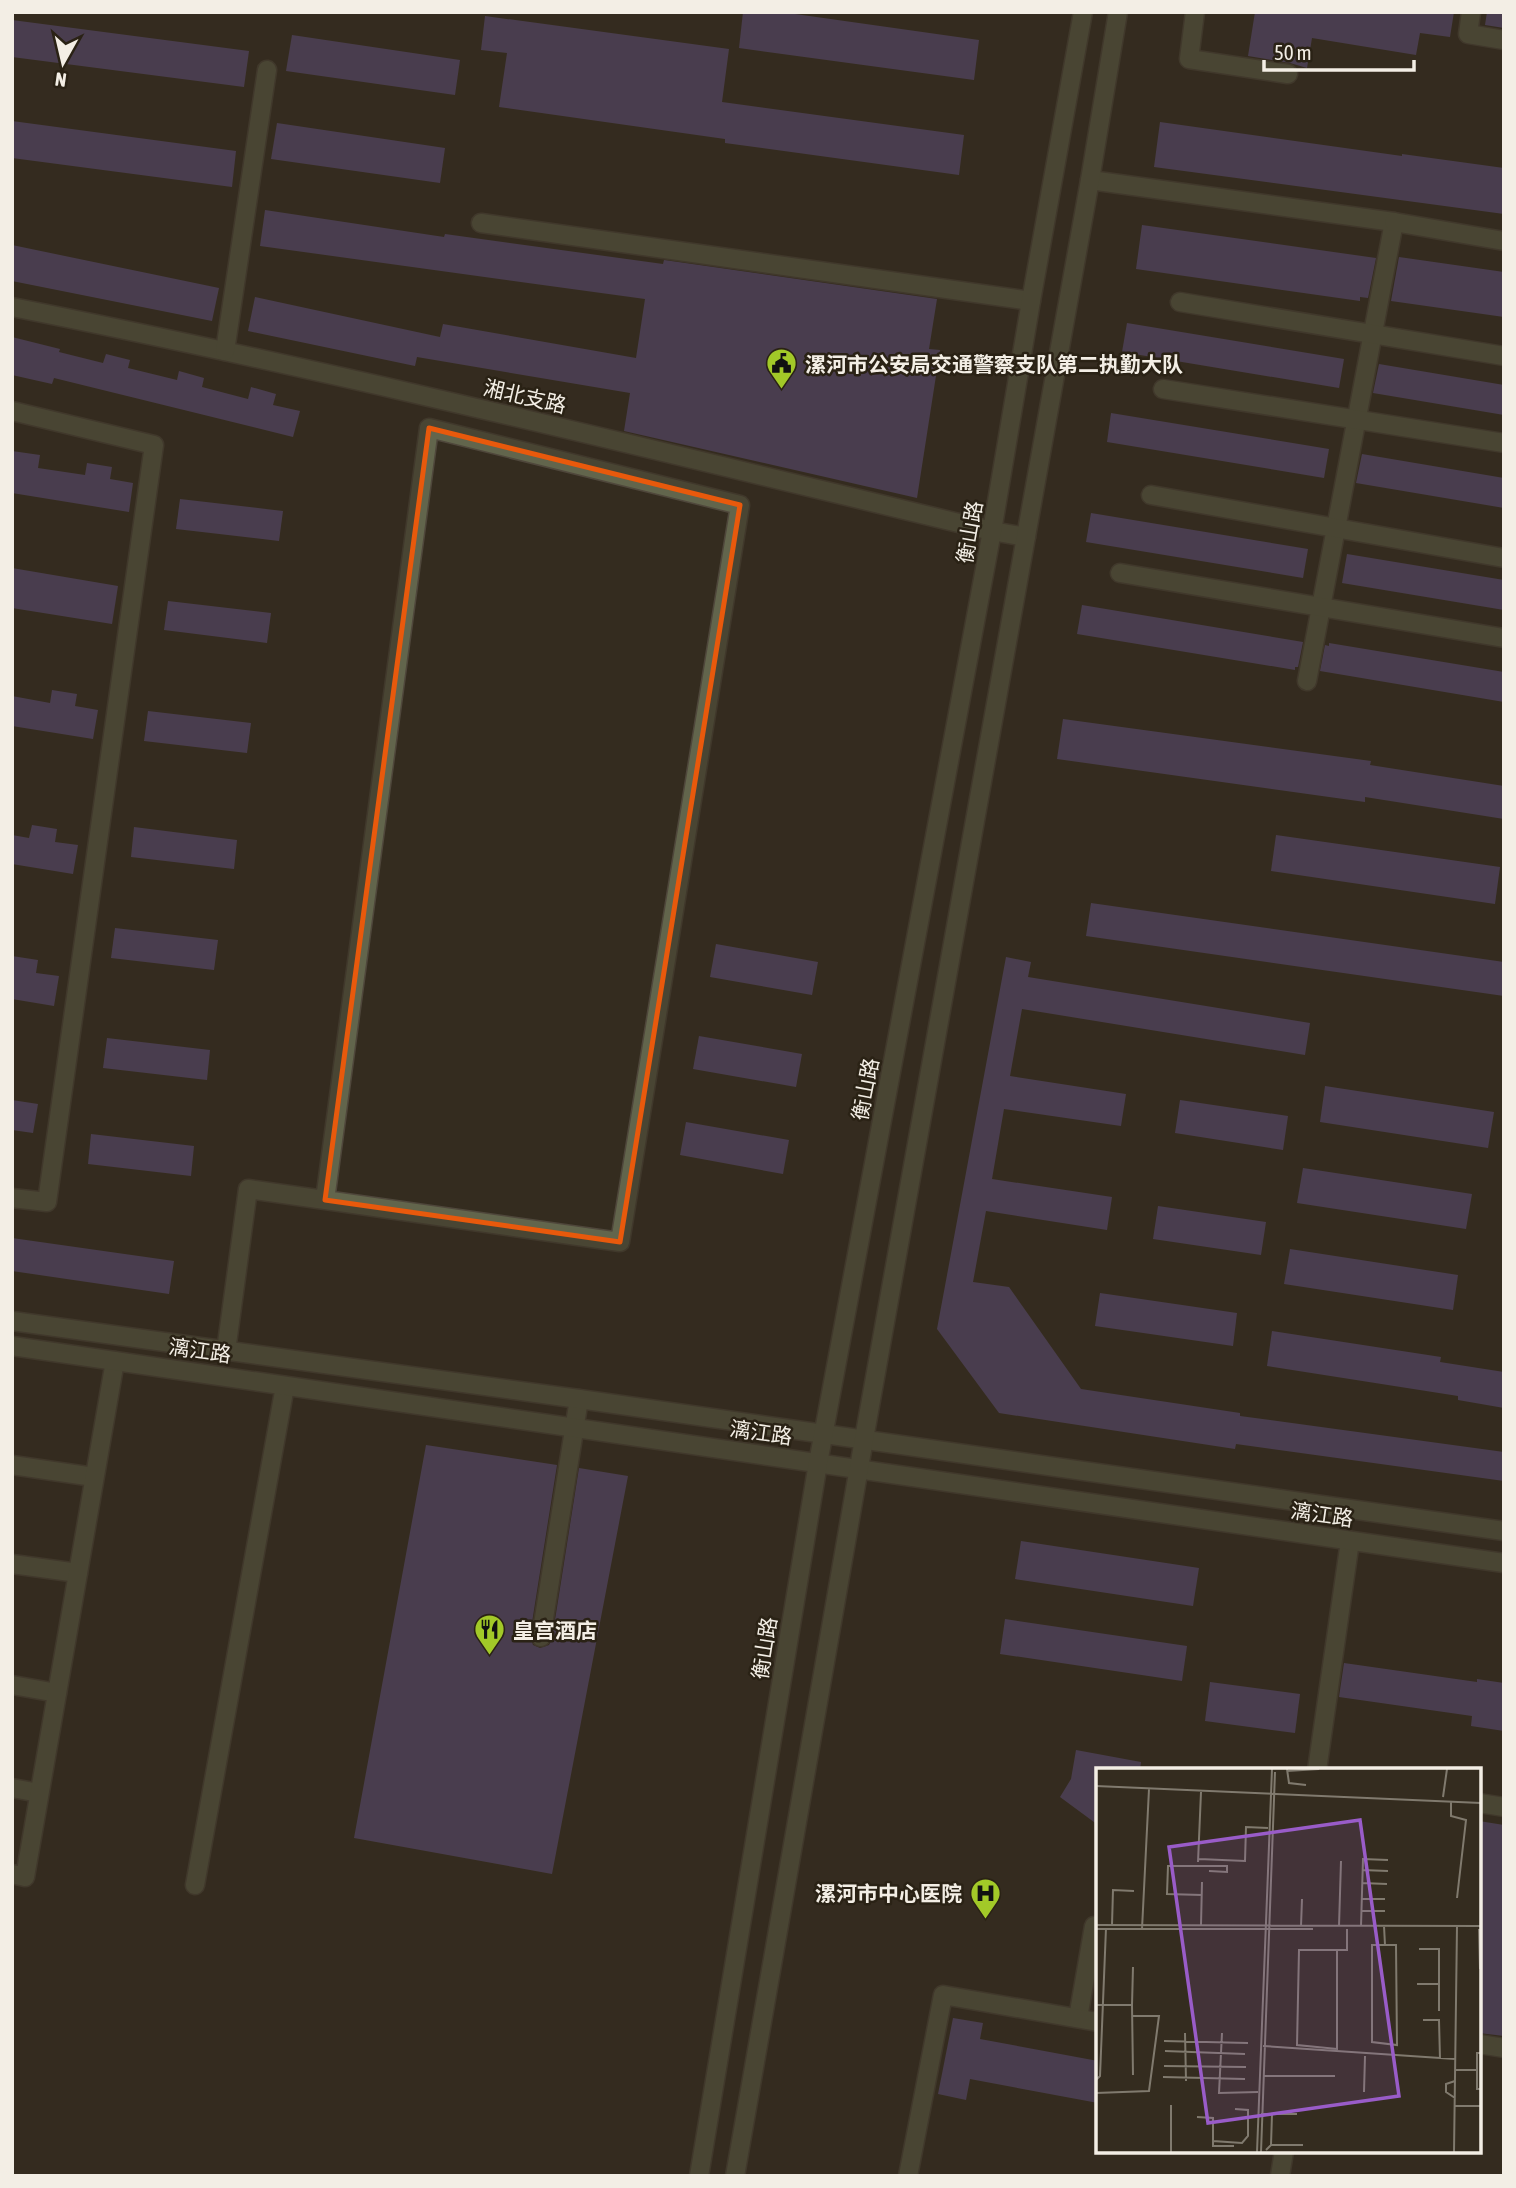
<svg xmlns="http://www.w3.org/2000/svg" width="1516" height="2188" font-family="'Asap Condensed','Noto Sans SC',sans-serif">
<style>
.building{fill:#635387}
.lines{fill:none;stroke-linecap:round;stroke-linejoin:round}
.minor-casing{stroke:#4f473b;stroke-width:21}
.tertiary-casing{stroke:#4f473b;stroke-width:21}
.minor{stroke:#62654c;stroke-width:18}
.tertiary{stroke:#62654c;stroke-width:18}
.marked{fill:none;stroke:#e8590c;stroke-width:5;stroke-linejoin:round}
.labels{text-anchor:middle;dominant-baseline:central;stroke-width:5;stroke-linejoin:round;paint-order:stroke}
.poi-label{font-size:21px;font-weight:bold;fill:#f3eee5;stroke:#2a2215;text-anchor:start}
.street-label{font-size:21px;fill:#f3eee5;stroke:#2a2215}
.inset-road{fill:none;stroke:#807a6e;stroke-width:2}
.view{fill:#995cc8;fill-opacity:0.15;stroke:#995cc8;stroke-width:3.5}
.inset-edge{fill:none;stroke:#f3eee5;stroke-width:3.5}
</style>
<rect width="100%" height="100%" fill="#342c1f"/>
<g class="building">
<polygon points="743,12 781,12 979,40 974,80 739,48"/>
<polygon points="1255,12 1454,12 1450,37 1420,33 1416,55 1312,38 1307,68 1290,63 1248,56"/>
<polygon points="1487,12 1504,12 1504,28 1485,25"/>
<polygon points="485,16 729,49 722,102 964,135 959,175 725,143 725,139 499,107 507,53 481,50"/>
<polygon points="12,20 249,51 244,87 12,57"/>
<polygon points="292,35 460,60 455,95 286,71"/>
<polygon points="12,121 236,151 232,187 12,158"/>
<polygon points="1160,122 1402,156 1402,154 1504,168 1504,214 1154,167"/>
<polygon points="277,123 445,148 440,183 271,159"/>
<polygon points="265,210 444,237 445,234 663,264 664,260 937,299 929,349 940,350 917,498 624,431 630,393 417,357 415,366 248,331 255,297 440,337 443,324 636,358 645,299 260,246"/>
<polygon points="1142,225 1376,258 1368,298 1360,297 1360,301 1136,269"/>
<polygon points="12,245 219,288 212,321 12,281"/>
<polygon points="1399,257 1504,272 1504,317 1391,301"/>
<polygon points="1127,323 1344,359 1339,388 1122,352"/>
<polygon points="12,337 60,349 59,352 103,363 106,354 130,360 128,368 177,380 179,371 204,378 202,387 248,399 251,387 276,394 273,405 300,411 293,437 54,378 52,384 12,375"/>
<polygon points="1379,364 1504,385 1504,415 1373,393"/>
<polygon points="1111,413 1329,449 1324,478 1107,442"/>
<polygon points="12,451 40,455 38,468 85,475 87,463 112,467 110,479 133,483 129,512 12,493"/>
<polygon points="1362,454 1504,478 1504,508 1356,483"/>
<polygon points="180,499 283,511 279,541 176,529"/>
<polygon points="1091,513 1308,549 1303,578 1086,542"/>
<polygon points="1347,554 1504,580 1504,610 1342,583"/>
<polygon points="12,568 118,586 112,624 12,608"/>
<polygon points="168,601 271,613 267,643 164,630"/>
<polygon points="1082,605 1303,642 1298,667 1295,667 1295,670 1077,634"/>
<polygon points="1329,643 1504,672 1504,702 1320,671 1325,645 1329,646"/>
<polygon points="52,690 77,694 75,706 98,710 93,739 12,726 12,696 50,703"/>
<polygon points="148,711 251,723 247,753 144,741"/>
<polygon points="1063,719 1371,761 1370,765 1504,786 1504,819 1365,797 1365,802 1057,759"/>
<polygon points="32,825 57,829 55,842 78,845 73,874 12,864 12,835 29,838"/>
<polygon points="134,827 237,840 234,869 131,857"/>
<polygon points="1276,835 1500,867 1495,904 1271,871"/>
<polygon points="1091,903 1504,962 1504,996 1086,936"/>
<polygon points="115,928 218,940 214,970 111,958"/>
<polygon points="716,944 818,962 812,995 710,977"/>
<polygon points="12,956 38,960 36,973 59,976 54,1006 12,999"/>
<polygon points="1006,957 1031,962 1028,977 1310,1023 1305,1055 1022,1009 1010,1076 1126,1094 1121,1126 1004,1109 992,1179 1112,1197 1107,1230 986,1211 973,1282 1009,1287 1081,1389 1240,1413 1240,1416 1504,1452 1504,1481 1236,1444 1235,1449 999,1413 937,1329"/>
<polygon points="699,1036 802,1054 796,1087 693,1069"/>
<polygon points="107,1038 210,1050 207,1080 103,1068"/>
<polygon points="1325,1086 1494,1112 1488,1148 1320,1122"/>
<polygon points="12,1100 38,1104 33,1133 12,1130"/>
<polygon points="1180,1100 1288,1116 1283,1150 1175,1133"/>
<polygon points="686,1122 789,1140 783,1174 680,1155"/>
<polygon points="91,1134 194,1146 191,1176 88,1164"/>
<polygon points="1303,1168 1472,1194 1466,1229 1297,1203"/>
<polygon points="1158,1206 1266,1222 1261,1255 1153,1239"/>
<polygon points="12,1238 174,1261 169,1294 12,1271"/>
<polygon points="1290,1249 1458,1275 1453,1310 1284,1284"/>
<polygon points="1100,1293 1237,1313 1233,1346 1095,1326"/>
<polygon points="1272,1331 1441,1357 1440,1362 1504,1372 1504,1408 1458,1400 1458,1396 1267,1366"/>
<polygon points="426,1445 557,1465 530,1635 533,1645 540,1648 549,1645 552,1639 579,1468 628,1476 552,1874 354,1838"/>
<polygon points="1021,1541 1199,1568 1193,1606 1015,1579"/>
<polygon points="1005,1619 1187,1646 1182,1681 1000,1654"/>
<polygon points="1344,1663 1477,1682 1477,1679 1504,1683 1504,1731 1471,1726 1472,1716 1339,1697"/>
<polygon points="1210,1682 1300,1694 1295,1733 1205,1721"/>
<polygon points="1076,1750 1141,1762 1140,1770 1098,1770 1098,1825 1060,1797 1071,1779"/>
<polygon points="1479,1821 1504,1825 1504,2036 1479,2033"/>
<polygon points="953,2018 983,2023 980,2039 1098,2061 1098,2103 970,2079 966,2100 938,2094"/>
</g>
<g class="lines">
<defs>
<g id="minor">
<polyline points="1195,12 1189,59 1288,74"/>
<polyline points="1471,12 1468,34 1504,40"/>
<polyline points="1090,180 1394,222 1307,681"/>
<polyline points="1394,222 1504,241"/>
<polyline points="481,223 1031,301"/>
<polyline points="1180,302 1504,356"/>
<path d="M12,307C341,372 666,453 992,531L1026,537"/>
<polyline points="225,351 267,70"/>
<polyline points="1163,389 1504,443"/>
<polyline points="12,411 154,445 47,1202 12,1198"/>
<polyline points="1151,495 1504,558"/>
<polyline points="1120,573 1504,638"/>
<polyline points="226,1351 248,1189 620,1242 740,505 429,428 325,1200"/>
<polyline points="12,1465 94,1477"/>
<polyline points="12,1564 78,1573"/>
<polyline points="541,1637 579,1399"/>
<polyline points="12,1685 57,1693"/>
<polyline points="1317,1770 1350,1541"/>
<polyline points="12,1788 39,1793"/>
<polyline points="1479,1803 1504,1807"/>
<polyline points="12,1874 25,1877 115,1361"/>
<polyline points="195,1885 285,1386"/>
<polyline points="1078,2018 1094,1926 1098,1927"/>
<polyline points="1479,2044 1504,2048"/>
<polyline points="908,2176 943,1995 1098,2022"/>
<polyline points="1280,2176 1284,2151"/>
</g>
<g id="tertiary">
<polyline points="12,1321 579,1399 1504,1531"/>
<polyline points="12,1346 1504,1563"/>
<polyline points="699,2176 818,1463 992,531 1031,301 1083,12"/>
<polyline points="735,2176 864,1439 1090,180 1118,12"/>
</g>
</defs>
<use href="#minor" class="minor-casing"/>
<use href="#tertiary" class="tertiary-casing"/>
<use href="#minor" class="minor"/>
<use href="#tertiary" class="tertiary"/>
</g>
<path d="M0 0H1516V2188H0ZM429,428L740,505L620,1242L325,1200Z" fill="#342c1f" fill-opacity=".55" fill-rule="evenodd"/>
<path class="marked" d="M429,428L740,505L620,1242L325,1200Z"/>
<defs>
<symbol id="civic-pin" viewBox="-11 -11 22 30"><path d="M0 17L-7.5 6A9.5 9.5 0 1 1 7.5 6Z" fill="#a2c928" stroke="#2a2215"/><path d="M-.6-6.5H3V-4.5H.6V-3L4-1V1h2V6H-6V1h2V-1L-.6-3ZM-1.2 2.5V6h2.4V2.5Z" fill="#111"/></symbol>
<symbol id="restaurant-pin" viewBox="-11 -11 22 30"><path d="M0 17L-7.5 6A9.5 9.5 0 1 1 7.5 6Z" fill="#a2c928" stroke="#2a2215"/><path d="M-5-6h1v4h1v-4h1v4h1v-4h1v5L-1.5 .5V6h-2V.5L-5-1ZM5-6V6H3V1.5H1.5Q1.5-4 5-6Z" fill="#111"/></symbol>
<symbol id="hospital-pin" viewBox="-11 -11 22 30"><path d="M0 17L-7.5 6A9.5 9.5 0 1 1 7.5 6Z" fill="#a2c928" stroke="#2a2215"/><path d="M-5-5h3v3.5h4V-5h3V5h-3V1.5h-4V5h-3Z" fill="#111"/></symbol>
</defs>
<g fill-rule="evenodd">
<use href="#civic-pin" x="764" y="346" width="35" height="47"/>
<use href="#restaurant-pin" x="472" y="1612" width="35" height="47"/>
<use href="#hospital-pin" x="968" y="1876" width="35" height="47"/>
</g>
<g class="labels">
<g class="poi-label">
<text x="805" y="364">漯河市公安局交通警察支队第二执勤大队</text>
<text x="513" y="1630">皇宫酒店</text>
<text x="962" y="1893" text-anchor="end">漯河市中心医院</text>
</g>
<g class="street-label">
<text transform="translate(525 396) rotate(13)">湘北支路</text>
<text transform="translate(969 532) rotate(-80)">衡山路</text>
<text transform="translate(865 1089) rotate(-79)">衡山路</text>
<text transform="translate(200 1350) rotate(8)">漓江路</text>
<text transform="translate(761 1432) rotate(8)">漓江路</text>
<text transform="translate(1322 1514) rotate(8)">漓江路</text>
<text transform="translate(764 1648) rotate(-81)">衡山路</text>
</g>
</g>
<g transform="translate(1096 1768)">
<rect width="385" height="385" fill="#342c1f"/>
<path class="inset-road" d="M191,1L193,15L210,17M191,3L223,1M0,18L385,35M347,29L351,1M355,34V48L370,52L361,130M103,91L149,93L150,59L172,60M102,94L105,24M266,102L292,103M113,103L131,104V97M266,115L291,116M106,127L71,126L72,98H131M265,131H289M265,143H289M0,157L385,158M16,157L17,122L38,123M105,157L106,114M205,158L206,131M243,158L245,93M265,158L267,91L292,92M288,158L289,177H276V274L301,277L300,177H289M0,161H217M46,161L53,21M383,161L384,201M323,181H343V243M241,182V281L201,277L203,182H251V161M321,216H343M0,237H36L37,307M36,237L37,199M327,252H343L344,291M89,265L90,313M126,265L123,325L162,324M68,273L152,275M167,278L359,291M69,283L149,286M385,285H381V321H385M68,298L150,299M359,302H381M168,308H239M67,309L149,311M0,312L4,308L10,160M268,324L269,288M0,325L53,323L63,248H36M359,330L350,324V316L359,313M75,337V384M359,338H385M165,346H201M101,349L117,350V373L146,375L152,368V342L139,341M117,373V378H138M175,377H207M170,382L175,377L176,346M161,384L176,1M165,384L179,4M358,384L361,158"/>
<path class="view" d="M264,52L303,328L112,355L73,79Z"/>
<rect width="385" height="385" class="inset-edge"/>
</g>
<rect width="1516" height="2188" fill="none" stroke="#f3eee5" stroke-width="28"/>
<g transform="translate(63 63) rotate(188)" stroke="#2a2215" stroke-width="5" paint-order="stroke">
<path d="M0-5L12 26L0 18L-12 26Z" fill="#f3eee5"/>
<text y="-10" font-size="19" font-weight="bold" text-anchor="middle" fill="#f3eee5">N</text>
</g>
<path d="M1264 60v10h150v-10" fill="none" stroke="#f3eee5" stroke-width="3.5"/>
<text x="1274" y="60" font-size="21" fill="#f3eee5" stroke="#2a2215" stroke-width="5" paint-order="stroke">50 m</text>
</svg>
